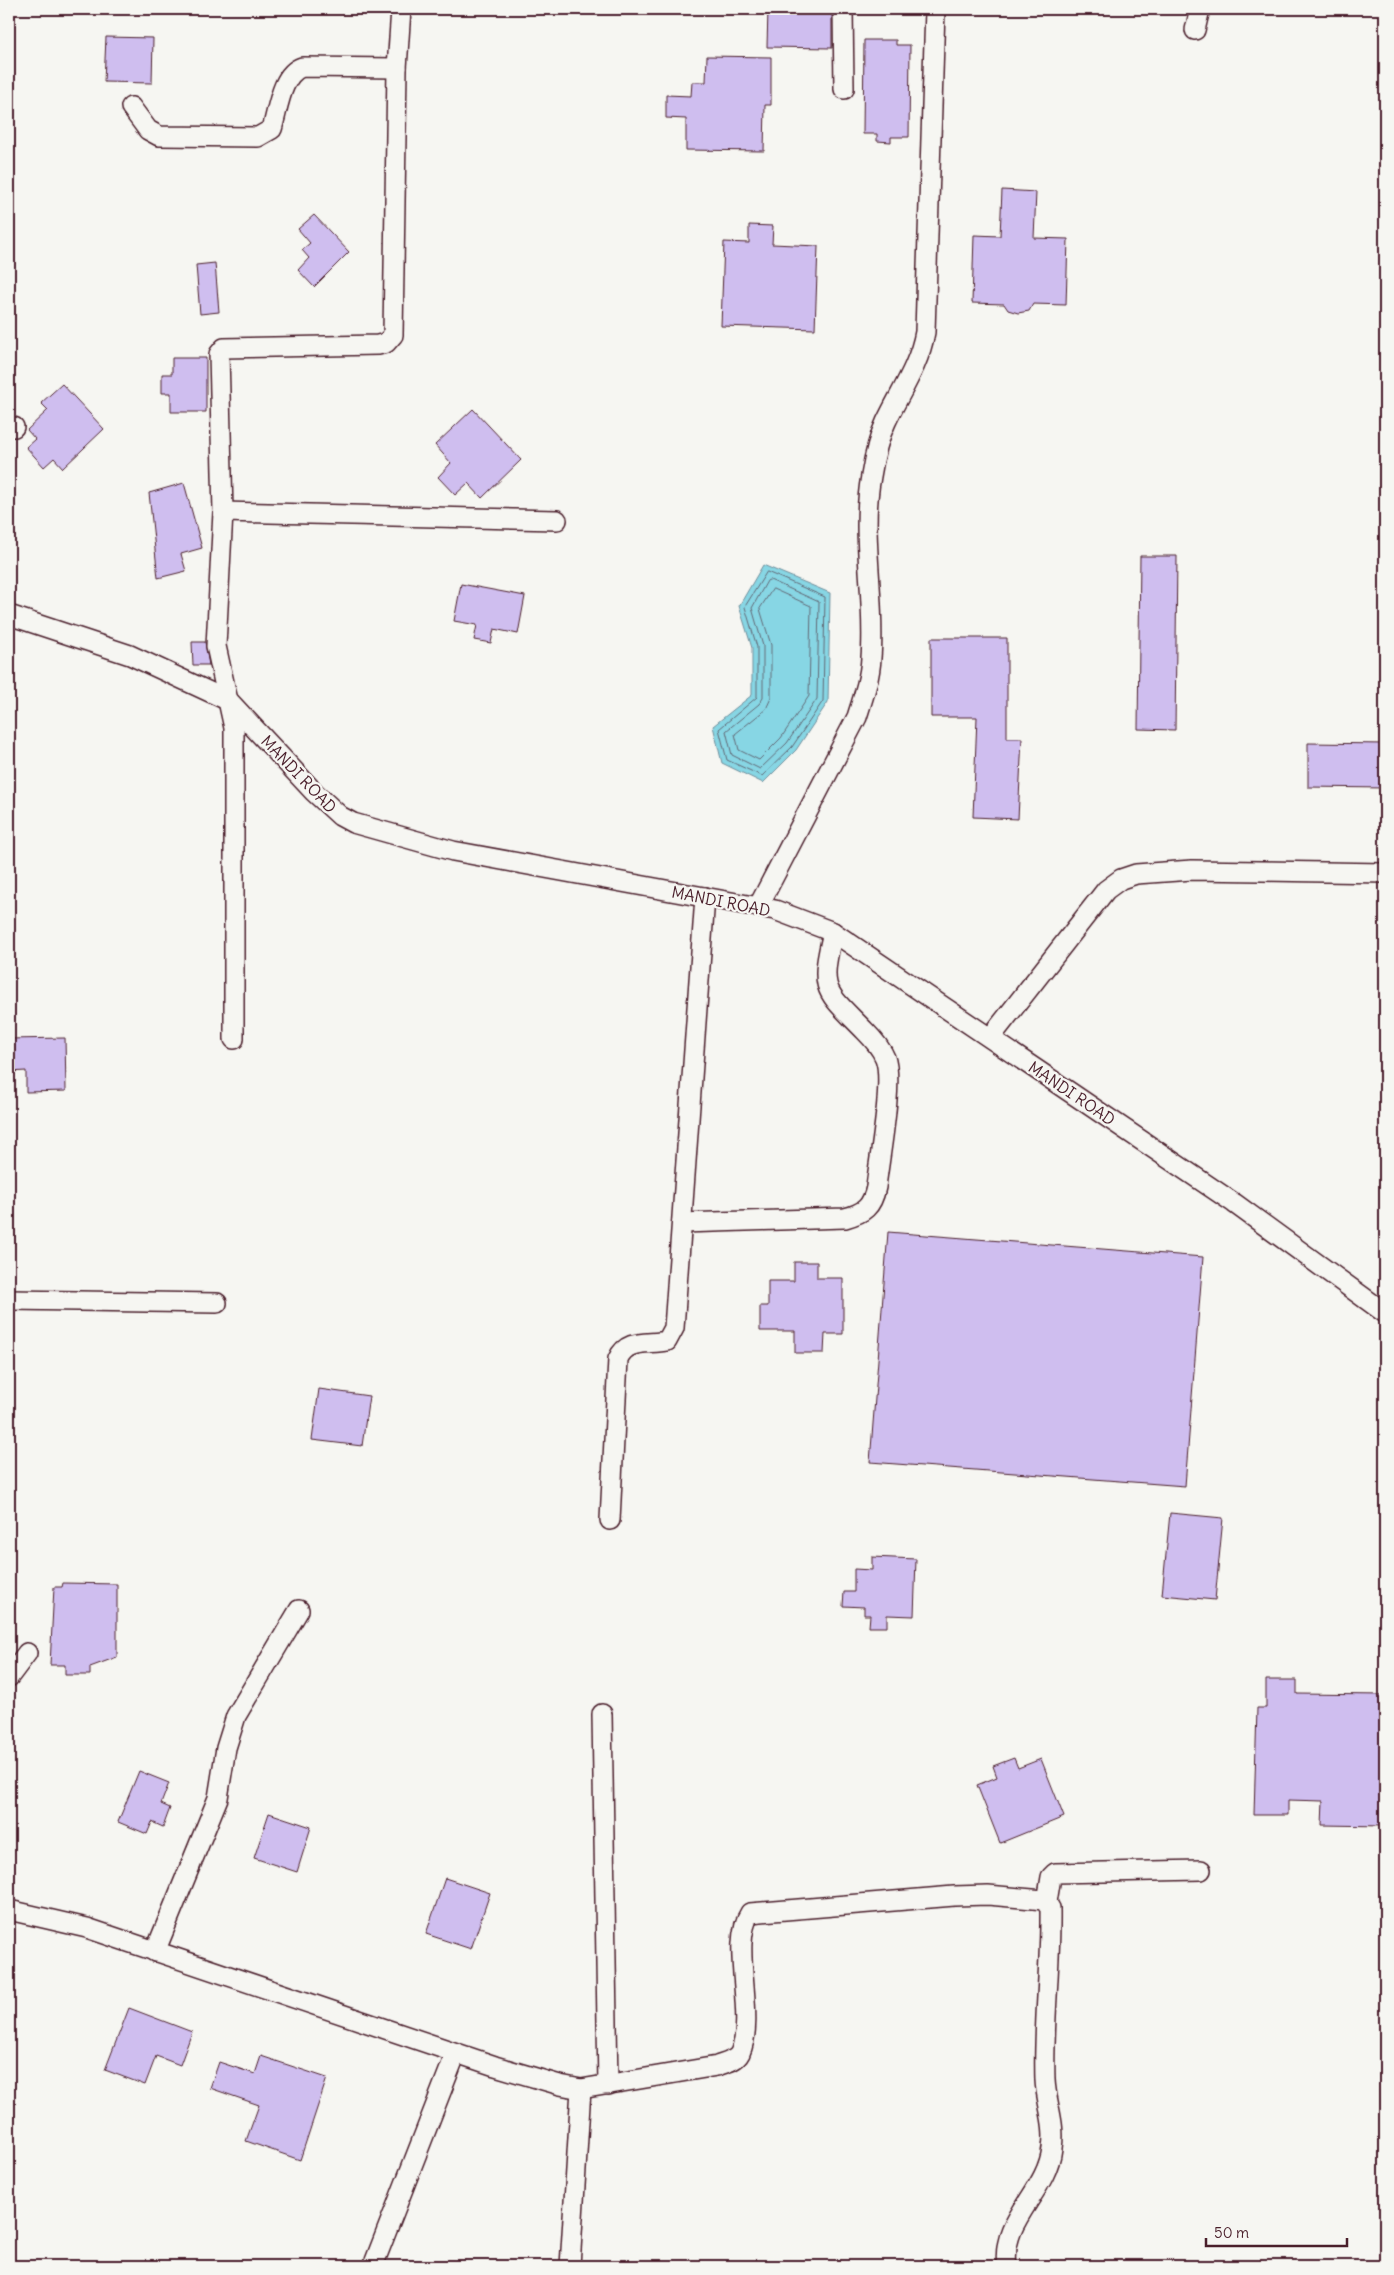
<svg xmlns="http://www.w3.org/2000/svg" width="1394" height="2275" font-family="Delius,sans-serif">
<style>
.water{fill:#87d6e4;stroke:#6f8d9a}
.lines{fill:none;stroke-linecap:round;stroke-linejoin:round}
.shore{stroke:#626875;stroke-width:1}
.building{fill:#cfbeef;stroke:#4a1f2b}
.minor-casing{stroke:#4a1f2b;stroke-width:22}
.minor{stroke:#f6f6f2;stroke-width:19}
.labels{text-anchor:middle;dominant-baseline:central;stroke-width:4.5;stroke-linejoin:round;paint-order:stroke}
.street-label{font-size:16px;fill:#4a1f2b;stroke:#f6f6f2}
</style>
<rect width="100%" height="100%" fill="#f6f6f2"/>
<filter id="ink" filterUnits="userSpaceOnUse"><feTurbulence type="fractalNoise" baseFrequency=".02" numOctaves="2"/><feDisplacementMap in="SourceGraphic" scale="10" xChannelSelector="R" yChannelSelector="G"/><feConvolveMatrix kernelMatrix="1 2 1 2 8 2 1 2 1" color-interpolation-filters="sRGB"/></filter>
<g filter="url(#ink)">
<polygon class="water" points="763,565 830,593 828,702 796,750 763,783 722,763 713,726 752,695 752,648 739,606"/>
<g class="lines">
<g class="shore">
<polygon points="767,572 825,597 823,701 792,747 762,776 727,760 719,729 757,697 757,647 745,607"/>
<polygon points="770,580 819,602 817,699 787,743 760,769 732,755 726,731 759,704 763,698 763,646 752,608 767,581"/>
<polygon points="773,589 811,606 809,696 781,738 759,760 739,750 735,734 766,709 771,698 771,645 760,609"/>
</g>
</g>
<g class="building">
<polygon points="768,9 832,9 832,48 767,47"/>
<polygon points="106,37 153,38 152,83 104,82"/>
<polygon points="864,40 896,40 896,45 910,45 909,137 891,137 891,142 877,141 877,134 863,134"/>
<polygon points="707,56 771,57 771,105 765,105 764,151 686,150 686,119 666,118 666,95 691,96 692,82 706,82"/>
<polygon points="1002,190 1036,192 1034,238 1068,239 1066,305 1033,304 1029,311 1018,313 1008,310 1004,304 972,303 974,235 1000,236"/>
<polygon points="314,215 349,252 314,287 298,270 309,258 302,250 310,243 298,229"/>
<polygon points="749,225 773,226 772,244 818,246 815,329 721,326 724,242 749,243"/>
<polygon points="215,263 219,312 200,314 196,265"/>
<polygon points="172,358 206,358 206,412 171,412 171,393 162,393 162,374 172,374"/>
<polygon points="62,384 104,429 63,468 54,458 44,467 26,447 35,439 27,430 48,410 41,403"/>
<polygon points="473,409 521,460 482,498 468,483 455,495 438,477 451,463 435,445"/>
<polygon points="184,483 202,548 181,554 186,571 158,578 149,493"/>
<polygon points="1140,556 1177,556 1175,730 1138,729"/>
<polygon points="461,584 525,596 518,634 494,629 491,643 474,640 477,625 454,621"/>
<polygon points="931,638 1007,638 1007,738 1022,738 1018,819 973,817 977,717 931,717"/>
<polygon points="192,642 205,642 209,665 193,665"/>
<polygon points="1308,743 1385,744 1385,788 1308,787"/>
<polygon points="65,1038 66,1091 26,1092 26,1071 9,1072 9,1039"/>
<polygon points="888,1232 1203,1257 1185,1486 870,1462"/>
<polygon points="794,1262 817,1262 817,1278 843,1278 843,1334 825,1334 824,1353 795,1353 795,1331 760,1331 760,1306 768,1306 768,1281 794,1281"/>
<polygon points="319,1389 369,1396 362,1446 312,1440"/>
<polygon points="1170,1513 1223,1518 1215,1600 1162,1595"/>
<polygon points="872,1557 916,1559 914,1616 887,1615 887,1627 869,1627 870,1615 864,1615 864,1607 843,1606 844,1592 854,1592 854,1569 872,1570"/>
<polygon points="63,1583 117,1584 117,1657 90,1667 90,1675 65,1675 65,1665 50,1665 54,1587 62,1587"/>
<polygon points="1266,1680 1297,1680 1297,1694 1385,1695 1385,1826 1322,1825 1323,1801 1288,1800 1288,1815 1254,1815 1257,1708 1266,1708"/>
<polygon points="1014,1758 1018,1768 1041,1759 1064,1817 1000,1843 977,1785 997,1777 993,1766"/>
<polygon points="139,1771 169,1783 161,1804 170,1808 163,1827 152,1822 147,1834 118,1822"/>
<polygon points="269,1813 311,1827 297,1872 254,1858"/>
<polygon points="445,1878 490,1893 471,1949 426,1934"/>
<polygon points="129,2008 192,2032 180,2065 156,2056 145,2085 105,2070"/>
<polygon points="261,2056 327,2078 300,2160 246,2141 259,2105 210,2088 219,2062 255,2074"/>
</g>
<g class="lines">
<defs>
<g id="minor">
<polyline points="843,9 844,89"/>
<polyline points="1195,30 1200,9"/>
<path d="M131,107L148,130L159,136L258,137L272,129C278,110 281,74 302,67L397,68"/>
<polyline points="9,426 14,427"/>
<polyline points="223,512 557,520"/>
<polyline points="9,615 130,655 229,701 314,792 340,816 353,823 453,851 775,910 833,932 1234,1203 1385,1313"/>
<path d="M758,907L857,717C863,698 870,678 871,658C876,597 860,537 871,476C874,457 878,439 886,422C900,392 919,366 925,332L935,9"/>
<polyline points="991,1037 1106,890 1121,879 1136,874 1192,870 1385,873"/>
<polyline points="234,1039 234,728 216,646 223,512 219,354 224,348 378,345 386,343 393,335 397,68 401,9"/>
<path d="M682,1223L845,1218C864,1213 872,1207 876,1187C879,1159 894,1081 885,1058C881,1048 873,1039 865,1031C824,989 819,992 833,932"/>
<polyline points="9,1300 217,1303"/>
<path d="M610,1520L618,1359C627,1338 648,1345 667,1341L674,1328L705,897"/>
<polyline points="9,1677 27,1653"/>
<polyline points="602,1714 608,2085"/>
<polyline points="1047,1902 1051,1877 1055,1873 1201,1870"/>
<path d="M9,1910L87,1928L495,2066L560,2085L581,2089L717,2066C725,2063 736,2061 740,2053C757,2015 729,1945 750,1913L954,1896L988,1895L1044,1900L1050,1908C1051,1965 1043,2023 1045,2080C1046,2103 1056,2124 1052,2148C1047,2193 1000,2219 1007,2266"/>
<polyline points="155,1952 218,1798 226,1748 236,1716 299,1610"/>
<polyline points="373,2266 456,2053"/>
<polyline points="570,2266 581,2089"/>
</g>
</defs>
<use href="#minor" class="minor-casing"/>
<use href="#minor" class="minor"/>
</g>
</g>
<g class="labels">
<g class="street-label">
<text transform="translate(299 774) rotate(46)">MANDI ROAD</text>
<text transform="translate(721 901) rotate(11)">MANDI ROAD</text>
<text transform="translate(1072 1093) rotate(34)">MANDI ROAD</text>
</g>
</g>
<rect width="1394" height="2275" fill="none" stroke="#f6f6f2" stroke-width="30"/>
<rect x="15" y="15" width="1364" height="2245" fill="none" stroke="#4a1f2b" stroke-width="2" filter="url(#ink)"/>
<path d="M1206 2238v8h141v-8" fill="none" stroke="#4a1f2b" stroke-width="2.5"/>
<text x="1214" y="2238" font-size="15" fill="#4a1f2b" stroke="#f6f6f2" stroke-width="4" paint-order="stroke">50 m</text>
</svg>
